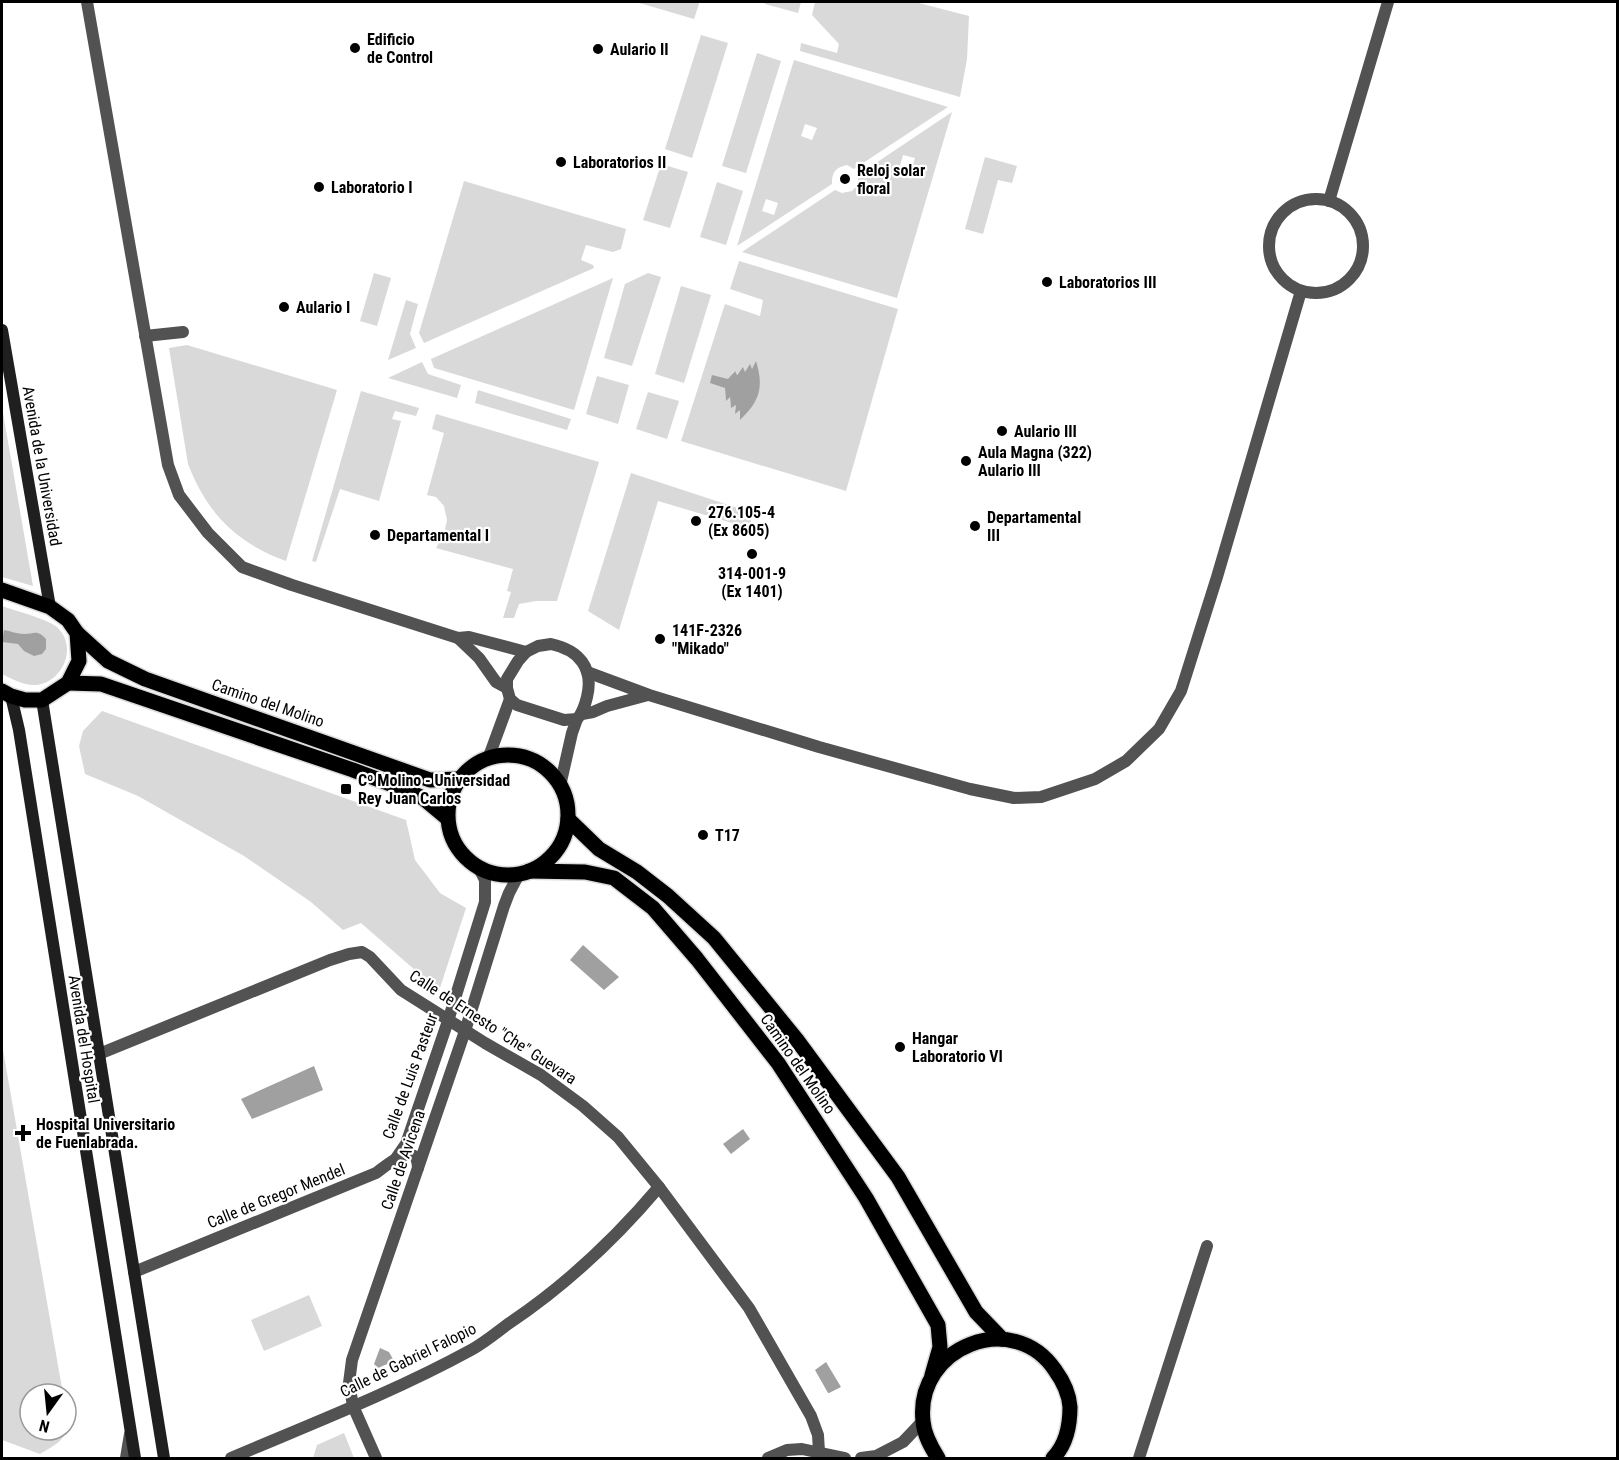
<svg xmlns="http://www.w3.org/2000/svg" width="1619" height="1460" font-family="'Roboto Condensed',sans-serif">
<style>
.green{fill:#d9d9d9;fill-rule:evenodd}
.water{fill:#a0a0a0}
.lines{fill:none;stroke-linecap:round;stroke-linejoin:round}
.primary-casing{stroke:#dbdbdb;stroke-width:18}
.pedestrian{stroke:#525252;stroke-width:12}
.minor{stroke:#525252;stroke-width:12}
.tertiary{stroke:#525252;stroke-width:12}
.secondary{stroke:#1f1f1f;stroke-width:12}
.primary{stroke:#000;stroke-width:15}
.poi-dot{fill:#000;stroke:#fff;stroke-width:2}
.labels{text-anchor:middle;dominant-baseline:central;stroke-width:4.5;stroke-linejoin:round;paint-order:stroke}
.poi-label{font-size:16px;font-weight:bold;fill:#000;stroke:#fff;text-anchor:start}
.street-label{font-size:16px;fill:#000;stroke:#fff}
</style>
<rect width="100%" height="100%" fill="#fff"/>
<g class="green">
<polygon points="636,2 697,2 699,4 694,19"/>
<polygon points="765,2 801,2 798,13 765,4"/>
<polygon points="815,2 915,2 969,16 967,59 960,97 800,51 801,43 837,53 839,44 812,15"/>
<polygon points="701,35 728,43 692,158 665,149"/>
<polygon points="757,53 781,61 746,173 722,166"/>
<path d="M794,60L948,107L854,169L847,165C835,168 832,172 832,184L737,246ZM805,124L817,128L812,140L801,136ZM766,199L778,203L774,215L762,211Z"/>
<path d="M952,112L897,298L742,252L835,190L842,193L852,191L858,184V175ZM903,155L915,158L911,170L900,166Z"/>
<polygon points="985,157 1017,166 1012,183 998,180 983,234 965,229"/>
<polygon points="661,164 688,172 670,228 643,220"/>
<polygon points="464,181 626,229 621,249 613,252 586,245 581,260 593,265 594,268 424,343 419,333"/>
<polygon points="717,182 743,191 726,245 700,237"/>
<path d="M739,261L898,309L846,491L681,441L725,304L760,316L763,300L730,289ZM756,362L740,419V409L736,405L731,407L730,396L726,400C725,387 727,381 734,371L736,375L743,368L745,373L752,369Z"/>
<polygon points="374,273 391,278 377,326 360,321"/>
<polygon points="648,273 661,277 632,366 604,358 625,284"/>
<polygon points="613,278 574,410 434,368 431,359"/>
<polygon points="681,286 711,295 684,383 655,374"/>
<polygon points="406,300 418,304 410,334 416,348 388,360"/>
<path d="M187,345L337,390L286,561C236,543 207,513 188,464L169,348Z"/>
<polygon points="422,362 428,374 461,385 457,398 388,378"/>
<polygon points="597,376 629,385 618,424 586,414"/>
<polygon points="478,390 571,419 567,430 475,403"/>
<polygon points="361,391 419,408 416,416 395,411 392,419 401,421 379,501 340,489 316,562 312,561"/>
<polygon points="648,392 679,401 667,439 636,429"/>
<polygon points="2,407 33,586 2,577"/>
<polygon points="436,414 599,462 557,601 536,601 519,604 514,618 503,618 511,592 507,591 513,569 436,548 444,534 447,520 444,506 436,497 427,495 444,433 432,429"/>
<polygon points="631,473 753,513 749,528 658,501 619,630 588,611"/>
<path d="M2,606C15,611 49,619 58,628C78,648 62,682 37,685C24,686 12,679 2,674Z"/>
<polygon points="102,711 406,820 415,860 440,893 466,908 439,991 361,923 343,930 311,902 244,856 138,796 85,774 79,746 83,731"/>
<path d="M2,1044L63,1394H30V1430H66V1411C71,1437 61,1442 40,1454L2,1440Z"/>
<polygon points="309,1295 322,1326 264,1351 251,1320"/>
<polygon points="344,1433 354,1458 313,1458 317,1445"/>
</g>
<g class="water">
<path d="M756,361C764,387 760,401 740,420V410L735,414L736,405L731,408L730,397L726,401L725,388L710,383L712,375L728,379L735,371L737,375L743,367L745,372L750,364L752,369Z"/>
<path d="M4,630C10,631 18,634 24,634C34,634 37,629 46,639V649L42,654L34,656L24,651L18,644L2,642Z"/>
<polygon points="583,945 619,977 604,990 570,960"/>
<polygon points="314,1066 323,1090 252,1119 241,1099"/>
<polygon points="743,1129 750,1139 731,1154 723,1144"/>
<polygon points="380,1348 389,1352 394,1361 378,1368 374,1364"/>
<polygon points="826,1362 841,1387 829,1393 828,1393 815,1370"/>
</g>
<g class="lines">
<defs>
<g id="primary">
<polyline points="2,590 50,607 68,620 77,633 79,661 68,683 42,700 25,700 11,696 2,691"/>
<polyline points="77,633 108,661 145,679 430,780 459,779"/>
<polyline points="68,683 101,684 353,770 393,785 423,798 447,818"/>
<circle cx="508" cy="815" r="60"/>
<polyline points="568,819 599,849 637,872 668,896 714,938 797,1040 898,1177 976,1312 1002,1339"/>
<polyline points="529,871 585,872 614,878 653,908 697,959 778,1063 866,1198 938,1325 940,1347 932,1375"/>
<path d="M938,1458C931,1447 924,1435 923,1421C915,1347 1013,1308 1055,1370C1063,1381 1069,1393 1070,1407C1070,1426 1066,1445 1053,1458"/>
</g>
</defs>
<use href="#primary" class="primary-casing"/>
<polyline class="pedestrian" points="145,336 183,332"/>
<g class="minor">
<polyline points="87,2 168,465 179,495 208,533 242,567 292,585 458,638 469,637 526,652"/>
<circle cx="1316" cy="246" r="47"/>
<polyline points="1329,201 1388,2"/>
<polyline points="458,638 479,658 496,682 507,688"/>
<path d="M551,644C579,650 594,668 587,697C585,705 583,713 577,719L564,720L517,705L510,699L507,688V679L518,661L526,652L538,646Z"/>
<polyline points="587,672 649,695 819,747 970,789 1014,798 1041,797 1095,779 1126,761 1159,729 1181,691 1217,577 1301,291"/>
<polyline points="582,714 593,712 607,706 648,695"/>
<polyline points="488,759 510,699"/>
<polyline points="560,786 572,733 577,719"/>
<polyline points="99,1054 330,960 349,954 362,952 370,957 401,990 485,1043 541,1075 583,1106 618,1137 659,1187 749,1308 811,1416 818,1435 819,1452 826,1457"/>
<polyline points="397,1157 406,1144 448,1021 485,902 485,880 479,868"/>
<path d="M134,1272L376,1173C387,1165 417,1138 418,1168"/>
<polyline points="126,1458 130,1434"/>
<path d="M231,1458C311,1424 394,1392 471,1350C484,1343 496,1333 508,1324C565,1286 615,1239 659,1187"/>
<polyline points="376,1458 353,1406 349,1383 352,1360 465,1031 504,906 509,893 519,874"/>
<polyline points="1139,1458 1207,1246"/>
</g>
<g class="tertiary">
<polyline points="768,1458 787,1450 802,1449 845,1458"/>
<polyline points="861,1458 876,1456 903,1442 923,1421"/>
</g>
<g class="secondary">
<polyline points="2,330 50,607"/>
<polyline points="11,696 19,730 135,1458"/>
<polyline points="42,700 164,1458"/>
</g>
<use href="#primary" class="primary"/>
</g>
<g class="poi-dot">
<circle cx="355" cy="48" r="6"/>
<circle cx="598" cy="49" r="6"/>
<circle cx="561" cy="162" r="6"/>
<circle cx="845" cy="179" r="6"/>
<circle cx="319" cy="187" r="6"/>
<circle cx="1047" cy="282" r="6"/>
<circle cx="284" cy="307" r="6"/>
<circle cx="1002" cy="431" r="6"/>
<circle cx="966" cy="461" r="6"/>
<circle cx="696" cy="521" r="6"/>
<circle cx="975" cy="526" r="6"/>
<circle cx="375" cy="535" r="6"/>
<circle cx="752" cy="554" r="6"/>
<circle cx="660" cy="639" r="6"/>
<rect x="340" y="783" width="12" height="12" rx="3"/>
<circle cx="703" cy="835" r="6"/>
<circle cx="900" cy="1047" r="6"/>
<path d="M20 1124h6v6h6v6h-6v6h-6v-6h-6v-6h6z"/>
</g>
<g class="labels">
<g class="poi-label">
<text x="367" y="39">Edificio<tspan x="367" dy="18">de Control</tspan></text>
<text x="610" y="49">Aulario II</text>
<text x="573" y="162">Laboratorios II</text>
<text x="857" y="170">Reloj solar<tspan x="857" dy="18">floral</tspan></text>
<text x="331" y="187">Laboratorio I</text>
<text x="1059" y="282">Laboratorios III</text>
<text x="296" y="307">Aulario I</text>
<text x="1014" y="431">Aulario III</text>
<text x="978" y="452">Aula Magna (322)<tspan x="978" dy="18">Aulario III</tspan></text>
<text x="708" y="512">276.105-4<tspan x="708" dy="18">(Ex 8605)</tspan></text>
<text x="987" y="517">Departamental<tspan x="987" dy="18">III</tspan></text>
<text x="387" y="535">Departamental I</text>
<text x="752" y="573" text-anchor="middle">314-001-9<tspan x="752" dy="18">(Ex 1401)</tspan></text>
<text x="672" y="630">141F-2326<tspan x="672" dy="18">"Mikado"</tspan></text>
<text x="358" y="780">Cº Molino - Universidad<tspan x="358" dy="18">Rey Juan Carlos</tspan></text>
<text x="715" y="835">T17</text>
<text x="912" y="1038">Hangar<tspan x="912" dy="18">Laboratorio VI</tspan></text>
<text x="36" y="1124">Hospital Universitario<tspan x="36" dy="18">de Fuenlabrada.</tspan></text>
</g>
<g class="street-label">
<text transform="translate(42 466) rotate(80)">Avenida de la Universidad</text>
<text transform="translate(268 703) rotate(19)">Camino del Molino</text>
<text transform="translate(493 1027) rotate(33)">Calle de Ernesto "Che" Guevara</text>
<text transform="translate(84 1039) rotate(81)">Avenida del Hospital</text>
<text transform="translate(798 1064) rotate(55)">Camino del Molino</text>
<text transform="translate(410 1076) rotate(-70)">Calle de Luis Pasteur</text>
<text transform="translate(403 1160) rotate(-71)">Calle de Avicena</text>
<text transform="translate(276 1196) rotate(-22)">Calle de Gregor Mendel</text>
<text transform="translate(408 1360) rotate(-26)">Calle de Gabriel Falopio</text>
</g>
</g>
<rect width="1619" height="1460" fill="none" stroke="#000000" stroke-width="6"/>
<g transform="translate(48 1412) rotate(195)"><circle r="28" fill="#ffffff" stroke="#999999" stroke-width="1.5"/>
<path d="M0-4.5L10 22L0 15L-10 22Z" fill="#000000"/>
<text y="-9" font-size="16" font-weight="bold" text-anchor="middle" fill="#000000">N</text>
</g>
</svg>
